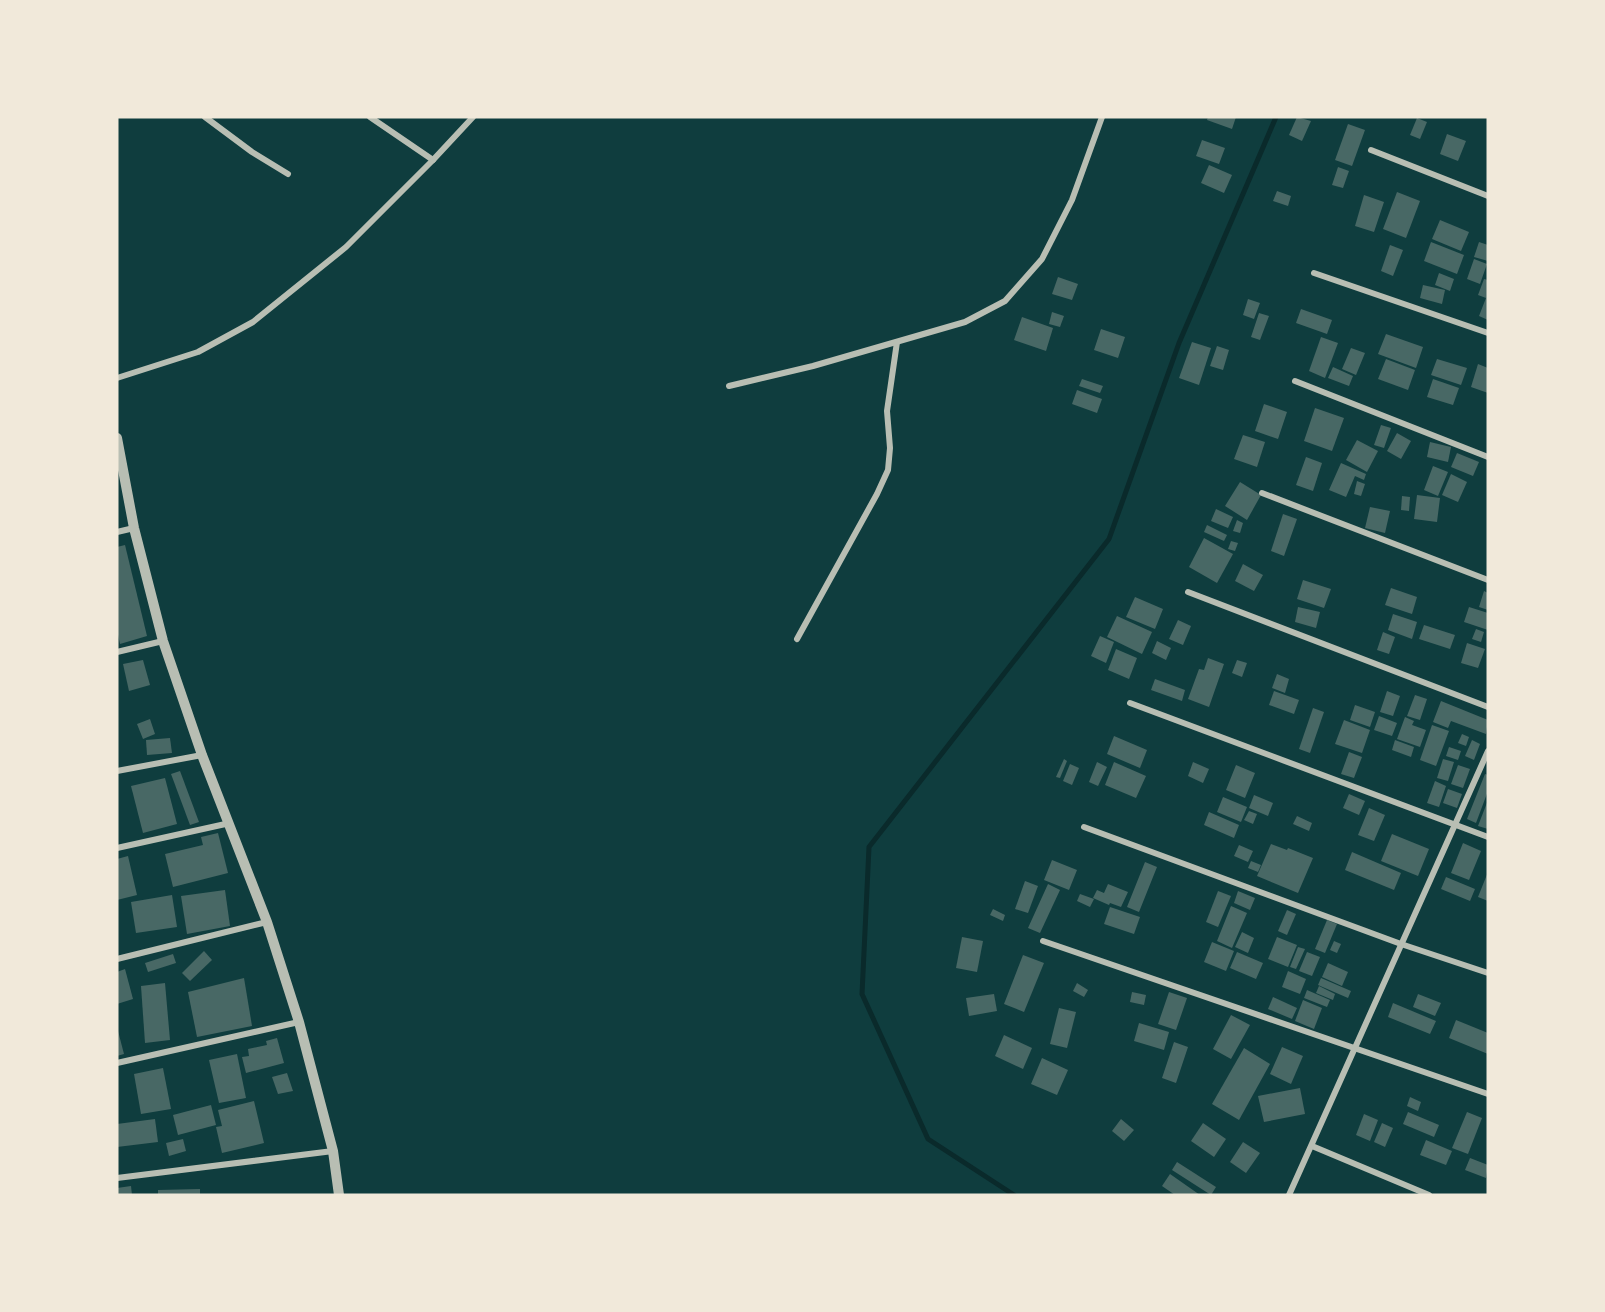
<svg xmlns="http://www.w3.org/2000/svg" width="1605" height="1312" font-family="'Crimson Pro',serif">
<style>
.lines{fill:none;stroke-linecap:round;stroke-linejoin:round}
.stream{stroke:#0a2a2b;stroke-width:5}
.building{fill:#486865}
.minor{stroke:#b8beb3;stroke-width:6}
.tertiary{stroke:#b8beb3;stroke-width:10}
</style>
<rect width="100%" height="100%" fill="#0f3d3e"/>
<g class="lines">
<polyline class="stream" points="1014,1195 928,1139 862,994 869,847 1109,539 1179,343 1276,117"/>
</g>
<g class="building">
<polygon points="1208,117 1236,117 1232,129 1207,120"/>
<polygon points="1297,117 1311,121 1302,141 1289,135"/>
<polygon points="1417,118 1427,122 1420,139 1410,135"/>
<polygon points="1348,124 1365,130 1352,166 1335,160"/>
<polygon points="1447,134 1466,141 1458,161 1440,154"/>
<polygon points="1202,140 1225,148 1219,164 1196,156"/>
<polygon points="1209,165 1232,175 1224,193 1201,183"/>
<polygon points="1338,167 1349,171 1343,188 1332,185"/>
<polygon points="1277,191 1291,196 1288,206 1273,201"/>
<polygon points="1397,192 1420,201 1406,238 1383,229"/>
<polygon points="1364,195 1384,202 1374,232 1355,226"/>
<polygon points="1440,220 1469,232 1461,251 1432,239"/>
<polygon points="1431,242 1464,255 1457,274 1424,261"/>
<polygon points="1479,242 1488,245 1488,261 1474,257"/>
<polygon points="1390,245 1403,250 1393,276 1381,271"/>
<polygon points="1474,259 1487,264 1480,284 1467,279"/>
<polygon points="1439,273 1454,279 1450,291 1435,285"/>
<polygon points="1058,277 1078,284 1072,300 1052,294"/>
<polygon points="1484,279 1488,280 1488,320 1479,316 1486,298 1478,295"/>
<polygon points="1423,285 1445,290 1442,304 1420,298"/>
<polygon points="1248,299 1260,303 1254,319 1243,315"/>
<polygon points="1301,309 1332,320 1327,334 1296,323"/>
<polygon points="1052,312 1064,316 1060,327 1049,324"/>
<polygon points="1259,313 1269,316 1260,340 1251,337"/>
<polygon points="1022,317 1053,328 1046,351 1014,340"/>
<polygon points="1101,329 1125,337 1118,358 1094,350"/>
<polygon points="1386,334 1423,347 1416,368 1378,354"/>
<polygon points="1321,337 1338,343 1325,378 1309,371"/>
<polygon points="1192,342 1211,348 1199,385 1179,378"/>
<polygon points="1217,346 1229,350 1223,370 1210,366"/>
<polygon points="1351,348 1365,353 1356,375 1342,369"/>
<polygon points="1386,359 1415,370 1408,390 1378,379"/>
<polygon points="1437,359 1467,368 1461,385 1431,375"/>
<polygon points="1478,364 1488,368 1488,393 1471,387"/>
<polygon points="1333,367 1353,376 1349,386 1328,378"/>
<polygon points="1082,379 1103,386 1100,393 1079,386"/>
<polygon points="1433,379 1459,388 1453,405 1427,397"/>
<polygon points="1077,390 1102,399 1097,413 1072,404"/>
<polygon points="1264,404 1287,412 1278,439 1255,431"/>
<polygon points="1315,408 1344,418 1332,451 1304,441"/>
<polygon points="1381,425 1391,428 1384,448 1374,445"/>
<polygon points="1397,433 1411,441 1401,459 1387,451"/>
<polygon points="1243,435 1265,442 1257,467 1234,459"/>
<polygon points="1357,440 1378,451 1367,472 1346,460"/>
<polygon points="1430,442 1451,447 1448,462 1427,457"/>
<polygon points="1457,453 1479,462 1473,476 1451,467"/>
<polygon points="1306,457 1322,463 1313,491 1296,485"/>
<polygon points="1341,463 1366,474 1364,480 1355,476 1346,497 1329,490"/>
<polygon points="1433,466 1448,472 1438,496 1424,490"/>
<polygon points="1451,474 1467,482 1458,502 1442,495"/>
<polygon points="1357,481 1365,484 1361,496 1354,494"/>
<polygon points="1240,482 1261,495 1247,520 1225,506"/>
<polygon points="1417,495 1440,498 1437,522 1414,519"/>
<polygon points="1402,496 1410,497 1409,511 1401,510"/>
<polygon points="1370,507 1390,511 1385,533 1365,528"/>
<polygon points="1216,509 1233,517 1228,528 1211,521"/>
<polygon points="1283,514 1297,519 1284,556 1271,551"/>
<polygon points="1237,520 1243,523 1240,533 1233,531"/>
<polygon points="1207,525 1227,535 1224,541 1204,532"/>
<polygon points="1204,538 1233,554 1217,583 1189,567"/>
<polygon points="1231,541 1238,543 1235,551 1228,549"/>
<polygon points="125,545 147,636 120,644 117,630 117,547"/>
<polygon points="1243,564 1263,575 1254,591 1235,581"/>
<polygon points="1303,580 1331,589 1324,608 1297,599"/>
<polygon points="1391,588 1417,597 1412,614 1385,605"/>
<polygon points="1484,591 1488,593 1488,610 1479,607"/>
<polygon points="1135,597 1163,609 1155,629 1126,617"/>
<polygon points="1298,607 1320,612 1316,628 1295,622"/>
<polygon points="1469,607 1488,613 1488,630 1464,622"/>
<polygon points="1393,614 1417,622 1412,639 1388,630"/>
<polygon points="1117,616 1152,632 1142,654 1107,637"/>
<polygon points="1178,620 1191,626 1183,645 1169,639"/>
<polygon points="1424,625 1455,635 1450,649 1419,639"/>
<polygon points="1476,629 1484,632 1481,642 1472,639"/>
<polygon points="1383,632 1395,637 1389,654 1377,650"/>
<polygon points="1100,636 1114,642 1106,663 1091,656"/>
<polygon points="1157,641 1171,648 1166,660 1152,653"/>
<polygon points="1467,643 1485,649 1478,668 1461,663"/>
<polygon points="1116,649 1137,658 1129,679 1108,670"/>
<polygon points="1208,658 1224,664 1209,707 1188,699 1199,669 1204,670"/>
<polygon points="143,660 150,685 129,691 123,664"/>
<polygon points="1237,660 1247,663 1242,677 1232,673"/>
<polygon points="1277,674 1289,679 1285,693 1272,688"/>
<polygon points="1155,679 1185,690 1182,701 1151,690"/>
<polygon points="1274,691 1299,700 1294,714 1269,705"/>
<polygon points="1387,691 1400,696 1393,716 1380,712"/>
<polygon points="1415,695 1427,699 1420,720 1407,716"/>
<polygon points="1441,701 1488,720 1486,734 1451,721 1448,728 1433,722"/>
<polygon points="1355,705 1375,712 1370,727 1350,720"/>
<polygon points="1313,708 1324,712 1310,753 1299,749"/>
<polygon points="1379,716 1397,723 1392,736 1374,730"/>
<polygon points="1405,717 1414,721 1412,725 1426,730 1420,747 1397,739"/>
<polygon points="150,719 155,734 143,739 137,724"/>
<polygon points="1344,720 1370,730 1362,753 1335,744"/>
<polygon points="1432,725 1449,731 1436,766 1420,760"/>
<polygon points="1462,734 1469,737 1466,746 1458,743"/>
<polygon points="1114,736 1147,750 1140,768 1107,754"/>
<polygon points="170,738 172,753 147,755 146,740"/>
<polygon points="1395,740 1414,747 1411,757 1392,750"/>
<polygon points="1472,740 1480,744 1474,760 1465,756"/>
<polygon points="1449,747 1461,751 1458,760 1446,756"/>
<polygon points="1349,752 1362,757 1354,778 1341,774"/>
<polygon points="1064,759 1067,761 1060,778 1056,777"/>
<polygon points="1443,759 1454,762 1448,781 1437,778"/>
<polygon points="1097,762 1107,767 1098,786 1089,782"/>
<polygon points="1114,762 1146,776 1136,798 1105,785"/>
<polygon points="1193,762 1209,769 1203,783 1188,776"/>
<polygon points="1070,764 1079,768 1072,785 1063,781"/>
<polygon points="1236,765 1255,773 1245,798 1226,790"/>
<polygon points="1458,765 1470,769 1463,788 1451,784"/>
<polygon points="180,771 199,822 190,825 171,774"/>
<polygon points="1485,774 1488,775 1488,791 1476,823 1467,819"/>
<polygon points="165,778 177,824 143,833 131,786"/>
<polygon points="1435,781 1446,786 1439,807 1427,803"/>
<polygon points="1448,789 1462,794 1457,808 1443,803"/>
<polygon points="1349,794 1365,801 1359,815 1343,808"/>
<polygon points="1254,795 1273,803 1268,816 1249,808"/>
<polygon points="1223,797 1247,807 1241,822 1217,812"/>
<polygon points="1488,800 1488,829 1478,826"/>
<polygon points="1369,808 1385,815 1374,841 1358,835"/>
<polygon points="1249,811 1257,814 1253,824 1244,820"/>
<polygon points="1209,812 1239,825 1234,838 1204,825"/>
<polygon points="1297,816 1312,823 1309,831 1293,824"/>
<polygon points="218,833 228,873 173,887 165,854 203,845 201,837"/>
<polygon points="1392,834 1429,849 1418,876 1381,861"/>
<polygon points="1463,843 1481,851 1469,880 1451,873"/>
<polygon points="1271,844 1287,850 1288,848 1313,858 1298,893 1257,876"/>
<polygon points="1239,845 1253,851 1248,862 1234,856"/>
<polygon points="1352,852 1401,873 1394,890 1345,870"/>
<polygon points="128,856 137,895 117,900 117,859"/>
<polygon points="1052,860 1077,870 1069,890 1044,880"/>
<polygon points="1251,861 1261,865 1258,872 1248,868"/>
<polygon points="1145,862 1157,867 1139,912 1127,907"/>
<polygon points="1488,872 1488,901 1478,897"/>
<polygon points="1446,877 1475,889 1470,901 1441,889"/>
<polygon points="1025,881 1038,886 1028,913 1015,909"/>
<polygon points="1048,884 1060,890 1040,933 1028,928"/>
<polygon points="1108,884 1128,892 1121,907 1110,903 1109,905 1093,898 1097,890 1104,893"/>
<polygon points="225,890 230,926 187,934 181,896"/>
<polygon points="1218,891 1231,896 1218,927 1206,922"/>
<polygon points="1238,891 1255,898 1250,910 1234,903"/>
<polygon points="1080,894 1094,899 1090,907 1077,901"/>
<polygon points="172,895 177,927 136,933 131,902"/>
<polygon points="1231,906 1247,913 1232,948 1217,941"/>
<polygon points="1110,907 1140,917 1134,934 1104,924"/>
<polygon points="993,909 1005,915 1003,921 990,915"/>
<polygon points="1287,910 1296,914 1287,935 1278,931"/>
<polygon points="1327,920 1337,924 1325,953 1315,949"/>
<polygon points="1242,932 1254,938 1248,953 1235,947"/>
<polygon points="962,937 983,941 977,972 956,968"/>
<polygon points="1277,937 1297,945 1288,967 1268,959"/>
<polygon points="1334,941 1341,944 1337,953 1330,950"/>
<polygon points="1212,942 1234,951 1226,971 1204,962"/>
<polygon points="1298,947 1305,949 1296,969 1290,967"/>
<polygon points="204,951 212,960 190,981 182,973"/>
<polygon points="1237,952 1263,963 1256,979 1230,968"/>
<polygon points="1307,952 1320,957 1312,976 1299,971"/>
<polygon points="173,954 176,963 148,972 145,963"/>
<polygon points="1023,955 1044,963 1024,1012 1004,1004"/>
<polygon points="1328,963 1348,972 1342,986 1322,977"/>
<polygon points="125,969 133,999 117,1004 117,972"/>
<polygon points="1288,971 1306,979 1300,994 1282,987"/>
<polygon points="244,978 252,1026 197,1037 188,992"/>
<polygon points="1321,978 1351,991 1348,998 1318,985"/>
<polygon points="165,983 170,1040 145,1043 141,986"/>
<polygon points="1077,983 1088,990 1084,997 1073,991"/>
<polygon points="1319,986 1335,994 1333,1000 1316,993"/>
<polygon points="1307,990 1330,1000 1327,1007 1304,998"/>
<polygon points="1132,992 1146,995 1144,1005 1130,1002"/>
<polygon points="1169,992 1187,998 1176,1030 1158,1024"/>
<polygon points="994,994 997,1011 969,1016 966,998"/>
<polygon points="1418,994 1441,1003 1435,1016 1413,1007"/>
<polygon points="1273,997 1297,1008 1292,1019 1268,1009"/>
<polygon points="1303,1000 1322,1008 1314,1029 1295,1021"/>
<polygon points="1393,1003 1436,1021 1430,1034 1388,1017"/>
<polygon points="1059,1008 1076,1012 1067,1048 1050,1044"/>
<polygon points="1231,1015 1250,1025 1231,1059 1213,1049"/>
<polygon points="1456,1020 1488,1033 1488,1054 1449,1038"/>
<polygon points="1139,1023 1169,1032 1164,1050 1134,1041"/>
<polygon points="118,1031 124,1054 117,1056 117,1032"/>
<polygon points="1004,1035 1032,1048 1023,1069 995,1056"/>
<polygon points="277,1038 284,1063 246,1073 242,1057 249,1056 248,1049 267,1045 266,1041"/>
<polygon points="1174,1042 1188,1047 1176,1083 1162,1078"/>
<polygon points="1282,1047 1303,1056 1291,1084 1270,1074"/>
<polygon points="1244,1048 1270,1064 1239,1120 1212,1104"/>
<polygon points="237,1054 246,1098 219,1103 209,1060"/>
<polygon points="1042,1058 1068,1070 1057,1095 1031,1084"/>
<polygon points="163,1068 171,1109 141,1114 134,1074"/>
<polygon points="287,1073 293,1091 278,1094 272,1077"/>
<polygon points="1300,1088 1305,1114 1264,1122 1258,1096"/>
<polygon points="1410,1097 1421,1102 1418,1111 1407,1106"/>
<polygon points="254,1101 264,1143 222,1153 216,1127 222,1126 218,1110"/>
<polygon points="211,1105 216,1125 178,1135 173,1115"/>
<polygon points="1408,1112 1439,1125 1434,1137 1403,1124"/>
<polygon points="1467,1112 1482,1118 1468,1154 1452,1148"/>
<polygon points="1364,1114 1378,1120 1370,1141 1356,1135"/>
<polygon points="155,1119 158,1142 117,1147 117,1124"/>
<polygon points="1121,1119 1134,1130 1124,1141 1112,1131"/>
<polygon points="1203,1123 1226,1139 1214,1157 1191,1141"/>
<polygon points="1382,1123 1393,1128 1385,1147 1374,1142"/>
<polygon points="183,1139 186,1151 169,1156 166,1143"/>
<polygon points="1426,1140 1452,1151 1446,1165 1420,1155"/>
<polygon points="1243,1142 1260,1153 1246,1173 1230,1162"/>
<polygon points="1470,1158 1488,1165 1486,1178 1465,1170"/>
<polygon points="1177,1162 1216,1187 1211,1195 1172,1170"/>
<polygon points="1170,1174 1200,1195 1175,1195 1162,1186"/>
<polygon points="131,1186 132,1195 117,1195 117,1188"/>
<polygon points="200,1189 200,1195 158,1195 158,1190"/>
</g>
<g class="lines">
<g class="minor">
<polyline points="205,117 252,152 288,174"/>
<polyline points="370,117 433,160"/>
<polyline points="1371,150 1488,196"/>
<polyline points="1314,273 1488,333"/>
<polyline points="117,378 198,352 253,322 346,247 433,160 473,117"/>
<polyline points="1295,381 1488,457"/>
<polyline points="729,386 813,366 965,322 1005,301 1042,259 1072,200 1102,117"/>
<polyline points="1262,493 1488,580"/>
<polyline points="117,532 134,528"/>
<polyline points="1188,592 1488,707"/>
<polyline points="797,639 877,494 888,470 890,448 887,411 897,342"/>
<polyline points="117,652 163,641"/>
<polyline points="1130,703 1488,837"/>
<polyline points="117,771 202,755"/>
<polyline points="1084,827 1401,944 1488,973"/>
<polyline points="117,848 230,823"/>
<polyline points="1043,941 1488,1094"/>
<polyline points="117,959 267,922"/>
<polyline points="117,1063 299,1022"/>
<polyline points="1312,1146 1429,1195"/>
<polyline points="117,1178 333,1151"/>
<polyline points="1289,1195 1488,751"/>
</g>
<polyline class="tertiary" points="117,438 134,528 163,641 202,755 267,922 299,1022 333,1151 339,1195"/>
</g>
<rect width="1605" height="1312" fill="none" stroke="#f1e9da" stroke-width="237"/>
</svg>
